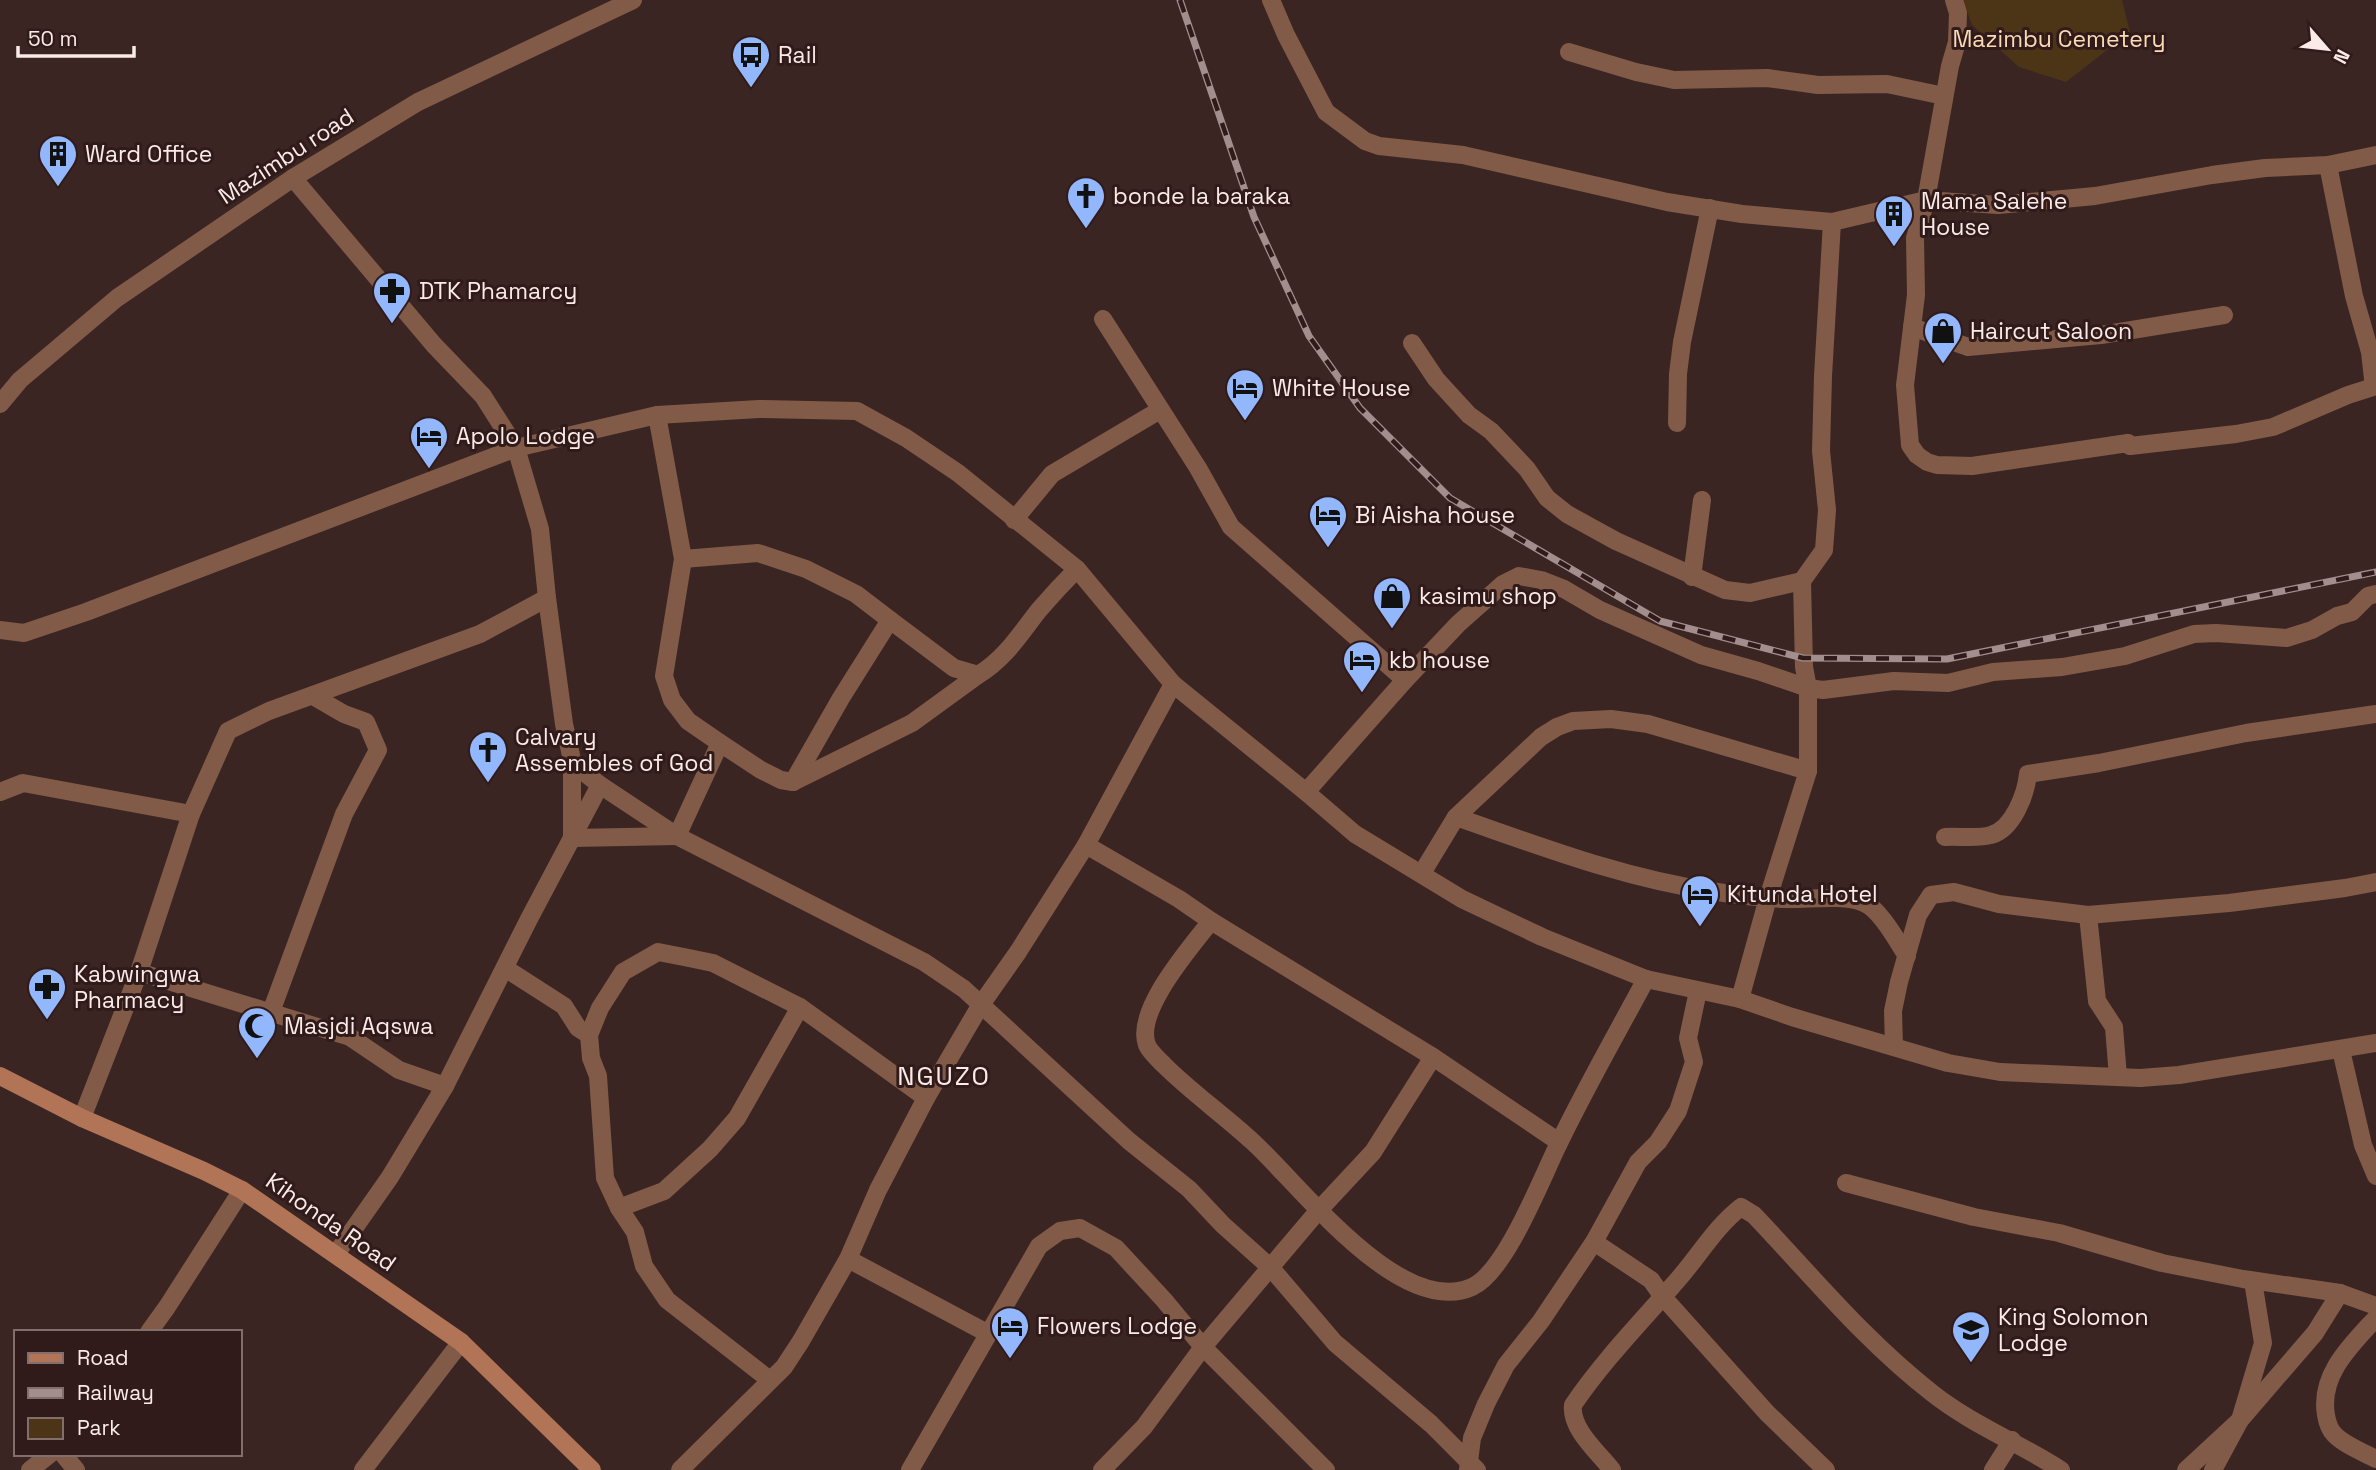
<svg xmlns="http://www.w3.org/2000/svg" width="2376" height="1470" font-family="'Space Grotesk',sans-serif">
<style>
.green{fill:#4c3416}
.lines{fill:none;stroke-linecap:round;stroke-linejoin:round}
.street{stroke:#815b48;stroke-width:18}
.secondary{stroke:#b17456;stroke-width:18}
.rail-casing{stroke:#a28f8d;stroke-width:7}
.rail{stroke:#311b1a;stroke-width:4.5;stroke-dasharray:13;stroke-linecap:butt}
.labels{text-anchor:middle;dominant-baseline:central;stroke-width:6;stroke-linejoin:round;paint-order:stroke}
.park-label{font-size:23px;fill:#fbdbb6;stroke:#311b1a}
.poi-label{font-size:23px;fill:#faebe9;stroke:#311b1a;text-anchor:start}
.street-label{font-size:23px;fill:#faebe9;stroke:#311b1a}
.quarter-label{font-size:26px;letter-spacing:2px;fill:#faebe9;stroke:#311b1a}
</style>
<rect width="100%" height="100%" fill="#3b2523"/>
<polygon class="green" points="1963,0 2122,0 2130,32 2066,82 2019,67 1972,25"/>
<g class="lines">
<g class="street">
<polyline points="1271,0 1286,35 1326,112 1365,141 1379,146 1463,155 1667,202 1742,214 1832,222 1926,200 1998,205 2095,196 2212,175 2265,168 2328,165 2376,155"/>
<polyline points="1954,0 1958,13 1957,42 1950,66 1926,200 1915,238 1916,295 1905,385 1910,445 1917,455 1927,462 1937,465 1972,466 2128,443 2130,446 2236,434 2273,427 2348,395 2376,386"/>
<polyline points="1569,52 1636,72 1674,80 1767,78 1818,85 1887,84 1944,96"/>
<polyline points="2328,165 2354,296 2370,352 2373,379 2376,382"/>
<polyline points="293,178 434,345 483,396 516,448 540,529 547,598 564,724 572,760 586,774 600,785 677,836 924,962 964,989 1129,1141 1189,1189 1223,1225 1271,1268 1335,1343 1431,1424 1477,1470"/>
<polyline points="1103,319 1198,468 1231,527 1405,680"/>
<polyline points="1912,327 1968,347 2101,335 2224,315"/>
<polyline points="1412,343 1436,379 1469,415 1491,431 1527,469 1547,498 1567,514 1616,541 1725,590 1750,593 1802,581"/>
<polyline points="0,404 20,380 117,298 293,178 418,102 633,0"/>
<polyline points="657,415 683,559 664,676 672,700 688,721 720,743 761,770 781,780 793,782 841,698 890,620 856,594 806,569 758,553 683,559"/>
<polyline points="1677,423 1678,374 1682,342 1710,208"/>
<polyline points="1014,520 1052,474 1160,410"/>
<polyline points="1692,577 1702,500"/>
<path d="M890,620L954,668L978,675C1005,659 1020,634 1039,610C1051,596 1064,582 1077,569"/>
<polyline points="0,630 24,633 86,612 516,448 657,415 759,409 857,411 906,438 958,473 1077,569 1173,684 1306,792 1405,680 1458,624 1503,584 1519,576 1541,580 1564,589 1600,610 1701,655 1758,671 1808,688 1823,690 1894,681 1948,683 1993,672 2062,667 2125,656 2194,634 2216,633 2287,638 2312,630 2337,616 2352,612 2368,596 2376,594"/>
<polyline points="572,760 572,838 677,836 720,743"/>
<polyline points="793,782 912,723 978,675"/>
<polyline points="0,792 23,783 191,814"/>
<polyline points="1306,792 1355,834 1462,899 1542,937 1646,979 1740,999 1792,1017 1948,1063 2000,1072 2140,1078 2179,1075 2376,1043"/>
<path d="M1456,817C1540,846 1622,878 1711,891C1735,895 1760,898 1785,899C1807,900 1843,894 1864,903C1880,909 1897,941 1907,956"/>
<path d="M1945,837C1959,836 1978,839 1991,835C2013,829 2026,794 2028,774L2099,763L2246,733L2376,714"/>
<polyline points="1086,845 1179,899 1211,921 1433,1057 1559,1142"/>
<polyline points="1422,873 1456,817 1541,737 1557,727 1573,721 1611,719 1648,724 1808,771"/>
<polyline points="2088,915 2097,1001 2114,1027 2118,1077"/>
<path d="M1211,921C1191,947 1134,1011 1147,1045C1150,1052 1159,1060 1164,1065C1192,1093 1224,1115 1253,1142C1299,1184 1400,1319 1472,1287C1506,1272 1542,1177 1559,1143C1586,1087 1617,1033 1646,979"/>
<polyline points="505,968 564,1006 578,1028 589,1035 591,1058 598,1076 605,1178 619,1208 635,1232 644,1266 667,1300 770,1380"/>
<polyline points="139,972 350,1037 399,1070 445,1086"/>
<polyline points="1740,999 1768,898 1808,771 1808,688 1804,667 1802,581 1824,550 1827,510 1821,451 1823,376 1832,222"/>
<polyline points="271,1012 344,814 378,750 366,722 344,714 313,696"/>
<polyline points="589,1035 600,1008 623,972 658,952 684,957 713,963 800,1007 926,1098"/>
<polyline points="1894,1047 1893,1011 1899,982 1918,915 1931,895 1954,892 1999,904 2088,915 2229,903 2345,888 2376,882"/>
<polyline points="2341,1050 2363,1145 2376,1176"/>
<polyline points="82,1118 139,972 191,814 228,731 269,711 480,634 547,598"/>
<polyline points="1846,1183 1974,1217 2059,1233 2162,1263 2243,1279 2340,1293 2376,1306"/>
<polyline points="619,1208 664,1191 710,1149 737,1118 800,1007"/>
<polyline points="1594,1242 1651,1280 1663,1297 1767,1413 1826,1470"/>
<polyline points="336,1254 390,1177 445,1086 529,919 600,785"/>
<polyline points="848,1259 987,1333"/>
<path d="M2376,1318C2351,1345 2319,1375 2326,1415C2327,1421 2330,1430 2334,1434C2344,1445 2363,1452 2376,1459"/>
<polyline points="149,1332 167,1307 242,1190"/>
<polyline points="63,1454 76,1470"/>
<polyline points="30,1470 50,1454"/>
<polyline points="363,1470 461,1342"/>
<polyline points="680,1470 784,1367 801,1341 848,1259 878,1190 926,1098 980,1006 1018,952 1086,845 1173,684"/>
<polyline points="910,1470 1039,1246 1060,1231 1080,1228 1116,1248 1164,1300 1203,1347 1326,1470"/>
<polyline points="1102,1470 1144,1427 1203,1347 1318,1211 1373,1152 1433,1057"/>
<polyline points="1468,1470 1472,1438 1486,1404 1506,1365 1541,1321 1594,1242 1638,1162 1658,1142 1678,1111 1694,1062 1688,1038 1698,991"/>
<path d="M1612,1470C1599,1453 1570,1429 1573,1405C1603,1361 1639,1324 1674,1284C1697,1259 1714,1228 1741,1207L1754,1215C1812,1276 1865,1341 1932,1393C1971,1424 2019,1443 2061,1470"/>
<polyline points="1993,1470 2012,1440"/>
<polyline points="2186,1470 2240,1420 2315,1333 2340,1293"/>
<polyline points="2213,1470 2240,1420 2263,1343 2253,1281"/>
</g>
<polyline class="secondary" points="0,1076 82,1118 204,1171 242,1190 461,1342 592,1470"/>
<defs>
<polyline id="rail" points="1180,0 1254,217 1309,336 1360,408 1450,498 1660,621 1803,658 1947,659 2376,572"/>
</defs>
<use href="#rail" class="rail-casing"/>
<use href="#rail" class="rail"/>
</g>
<defs>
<symbol id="bus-pin" viewBox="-11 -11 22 30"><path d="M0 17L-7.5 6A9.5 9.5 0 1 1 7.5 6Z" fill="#93b7fd" stroke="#311b1a"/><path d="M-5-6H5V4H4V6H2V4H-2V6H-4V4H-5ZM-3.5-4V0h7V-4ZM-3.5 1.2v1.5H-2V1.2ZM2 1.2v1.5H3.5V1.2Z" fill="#111"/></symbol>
<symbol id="building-pin" viewBox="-11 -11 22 30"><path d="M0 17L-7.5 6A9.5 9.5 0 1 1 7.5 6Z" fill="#93b7fd" stroke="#311b1a"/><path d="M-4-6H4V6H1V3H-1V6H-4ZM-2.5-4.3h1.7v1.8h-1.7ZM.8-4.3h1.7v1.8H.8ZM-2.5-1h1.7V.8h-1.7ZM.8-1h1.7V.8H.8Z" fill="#111"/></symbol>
<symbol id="church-pin" viewBox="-11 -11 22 30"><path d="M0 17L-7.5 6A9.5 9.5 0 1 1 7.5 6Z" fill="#93b7fd" stroke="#311b1a"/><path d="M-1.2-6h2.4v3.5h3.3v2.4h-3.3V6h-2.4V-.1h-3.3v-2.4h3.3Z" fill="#111"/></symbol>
<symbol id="pharmacy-pin" viewBox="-11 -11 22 30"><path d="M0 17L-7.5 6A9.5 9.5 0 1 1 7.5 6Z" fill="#93b7fd" stroke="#311b1a"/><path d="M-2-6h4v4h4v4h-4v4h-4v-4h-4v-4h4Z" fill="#111"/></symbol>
<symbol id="shop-pin" viewBox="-11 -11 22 30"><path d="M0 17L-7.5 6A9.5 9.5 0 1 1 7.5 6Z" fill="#93b7fd" stroke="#311b1a"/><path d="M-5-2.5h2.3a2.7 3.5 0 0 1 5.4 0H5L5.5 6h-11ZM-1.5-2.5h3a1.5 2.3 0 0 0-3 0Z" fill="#111"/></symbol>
<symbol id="hotel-pin" viewBox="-11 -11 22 30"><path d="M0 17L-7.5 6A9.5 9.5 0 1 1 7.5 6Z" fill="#93b7fd" stroke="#311b1a"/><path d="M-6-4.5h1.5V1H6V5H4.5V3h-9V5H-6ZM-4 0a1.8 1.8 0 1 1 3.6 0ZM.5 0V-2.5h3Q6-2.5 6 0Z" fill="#111"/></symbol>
<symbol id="mosque-pin" viewBox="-11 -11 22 30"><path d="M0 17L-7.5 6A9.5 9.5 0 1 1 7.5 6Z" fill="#93b7fd" stroke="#311b1a"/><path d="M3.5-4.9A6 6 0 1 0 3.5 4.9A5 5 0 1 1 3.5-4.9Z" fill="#111"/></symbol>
<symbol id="school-pin" viewBox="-11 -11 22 30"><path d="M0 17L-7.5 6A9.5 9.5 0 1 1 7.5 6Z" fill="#93b7fd" stroke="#311b1a"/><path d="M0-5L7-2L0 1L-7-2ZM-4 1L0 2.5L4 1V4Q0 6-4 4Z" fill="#111"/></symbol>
</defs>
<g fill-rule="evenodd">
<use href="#bus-pin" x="729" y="33" width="44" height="60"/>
<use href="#building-pin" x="36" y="132" width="44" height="60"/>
<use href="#church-pin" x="1064" y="174" width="44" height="60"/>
<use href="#building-pin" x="1872" y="192" width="44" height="60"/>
<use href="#pharmacy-pin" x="370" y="269" width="44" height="60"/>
<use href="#shop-pin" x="1921" y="309" width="44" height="60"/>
<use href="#hotel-pin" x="1223" y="366" width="44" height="60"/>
<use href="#hotel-pin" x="407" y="414" width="44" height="60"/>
<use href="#hotel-pin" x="1306" y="493" width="44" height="60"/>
<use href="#shop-pin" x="1370" y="574" width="44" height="60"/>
<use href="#hotel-pin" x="1340" y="638" width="44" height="60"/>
<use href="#church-pin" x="466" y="728" width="44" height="60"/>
<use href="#hotel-pin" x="1678" y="872" width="44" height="60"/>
<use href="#pharmacy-pin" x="25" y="965" width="44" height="60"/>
<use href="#mosque-pin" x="235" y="1004" width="44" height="60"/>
<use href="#hotel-pin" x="988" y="1304" width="44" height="60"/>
<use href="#school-pin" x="1949" y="1308" width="44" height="60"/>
</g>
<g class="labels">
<g class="park-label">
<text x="2059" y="39">Mazimbu Cemetery</text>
</g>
<g class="poi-label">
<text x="778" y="55">Rail</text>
<text x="85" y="154">Ward Office</text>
<text x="1113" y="196">bonde la baraka</text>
<text x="1921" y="201">Mama Salehe<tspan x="1921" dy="26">House</tspan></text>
<text x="419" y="291">DTK Phamarcy</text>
<text x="1970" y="331">Haircut Saloon</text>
<text x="1272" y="388">White House</text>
<text x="456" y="436">Apolo Lodge</text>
<text x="1355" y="515">Bi Aisha house</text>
<text x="1419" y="596">kasimu shop</text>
<text x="1389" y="660">kb house</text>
<text x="515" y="737">Calvary<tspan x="515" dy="26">Assembles of God</tspan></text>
<text x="1727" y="894">Kitunda Hotel</text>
<text x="74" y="974">Kabwingwa<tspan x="74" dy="26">Pharmacy</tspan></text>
<text x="284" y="1026">Masjdi Aqswa</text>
<text x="1998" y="1317">King Solomon<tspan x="1998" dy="26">Lodge</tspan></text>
<text x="1037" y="1326">Flowers Lodge</text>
</g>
<g class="street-label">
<text transform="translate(286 156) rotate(-33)">Mazimbu road</text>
<text transform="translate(331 1222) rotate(35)">Kihonda Road</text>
</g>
<g class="quarter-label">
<text x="944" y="1076">NGUZO</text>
</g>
</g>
<rect x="14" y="1330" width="228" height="126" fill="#311b1a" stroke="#816e6d" stroke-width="2"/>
<rect x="28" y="1353" width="35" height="10" fill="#b17456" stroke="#816e6d" stroke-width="2"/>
<text x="77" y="1365" font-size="21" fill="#faebe9">Road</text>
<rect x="28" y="1388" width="35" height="10" fill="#a28f8d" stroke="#816e6d" stroke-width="2"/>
<text x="77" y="1400" font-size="21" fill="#faebe9">Railway</text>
<rect x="28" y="1418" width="35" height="21" fill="#4c3416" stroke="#816e6d" stroke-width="2"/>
<text x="77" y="1435" font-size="21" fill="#faebe9">Park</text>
<g transform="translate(2327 49) rotate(118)" stroke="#311b1a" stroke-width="5" paint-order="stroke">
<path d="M0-5L12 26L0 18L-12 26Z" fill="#faebe9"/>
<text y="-10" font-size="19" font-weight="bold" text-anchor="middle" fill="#faebe9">N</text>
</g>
<path d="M18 46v10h116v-10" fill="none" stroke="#faebe9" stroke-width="3.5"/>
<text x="28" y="46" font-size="21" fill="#faebe9" stroke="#311b1a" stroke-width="5" paint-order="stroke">50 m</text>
</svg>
